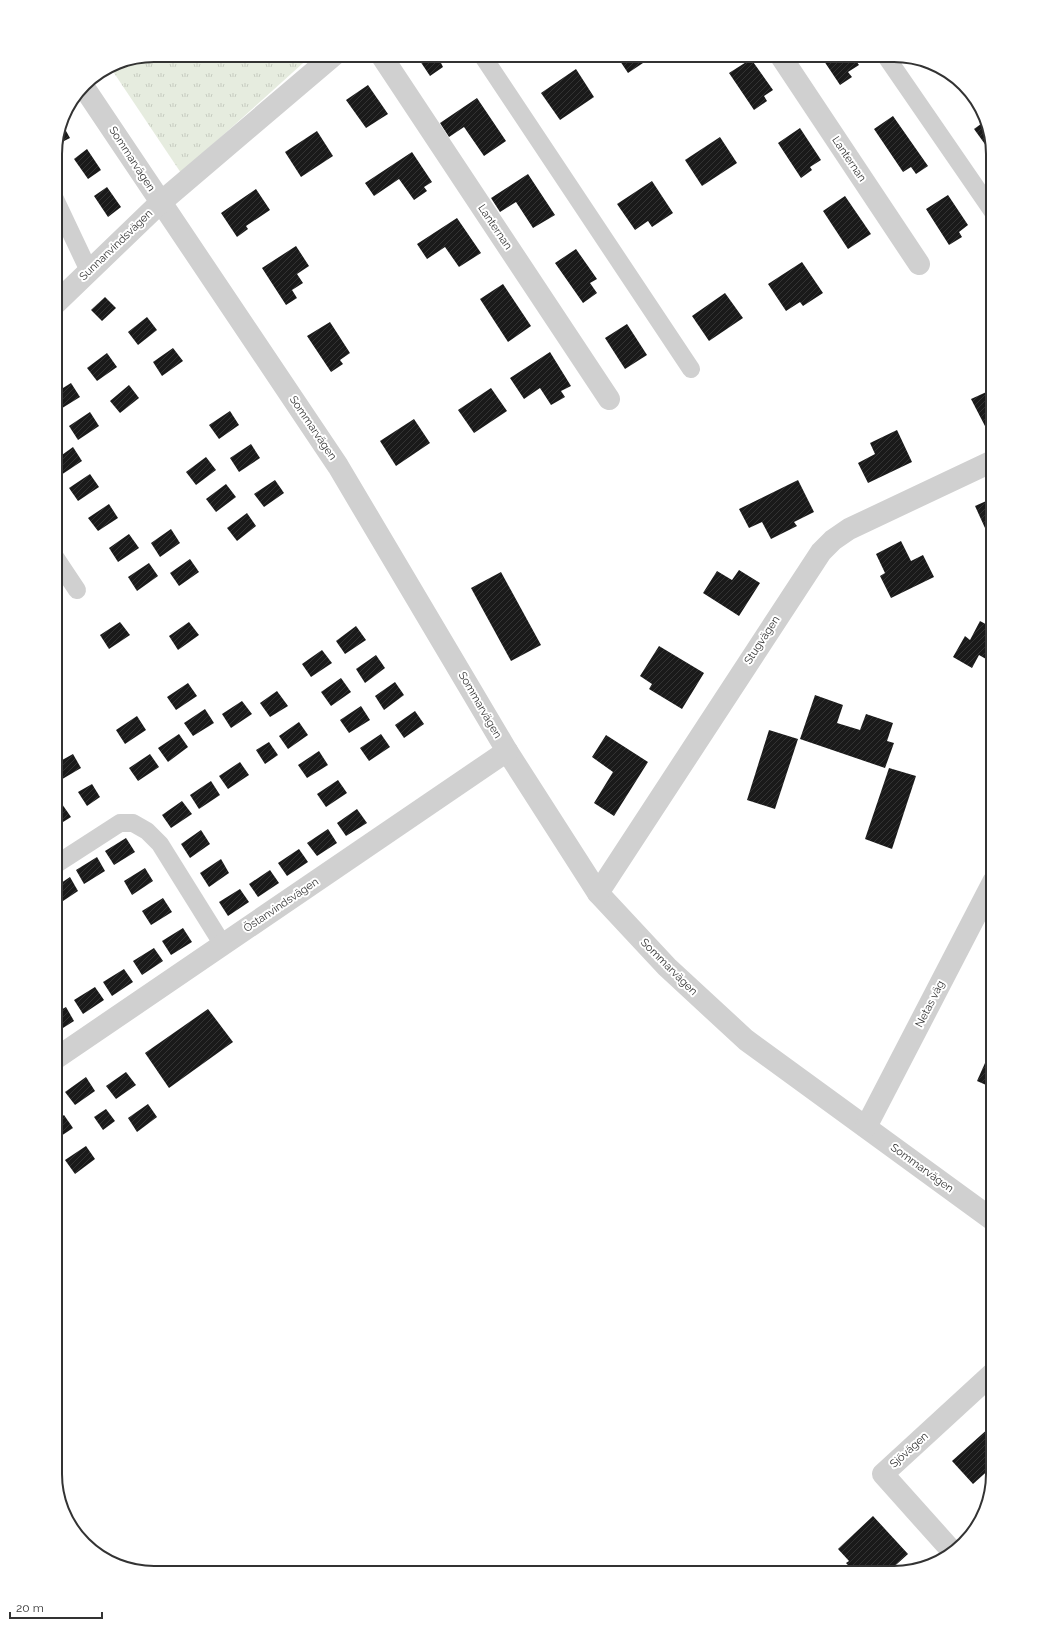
<svg xmlns="http://www.w3.org/2000/svg" width="1048" height="1628" font-family="Raleway,sans-serif">
<style>
.park{fill:url(#park-tufts)}
.building{fill:url(#building-hatch)}
.lines{fill:none;stroke-linecap:round;stroke-linejoin:round}
.service{stroke:#d0d0d0;stroke-width:18}
.minor{stroke:#d0d0d0;stroke-width:22}
.labels{text-anchor:middle;dominant-baseline:central;stroke-width:4;stroke-linejoin:round;paint-order:stroke}
.street-label{font-size:11px;fill:#333;stroke:#fff}
.rim{fill:none;stroke:#333;stroke-width:2}
</style>
<defs>
<pattern id="park-tufts" width="24" height="20" patternUnits="userSpaceOnUse"><rect width="24" height="20" fill="#e6ecdf"/><path d="M3 7l-1-3M5 7V3M7 7l1-3M15 17l-1-3M17 17v-4M19 17l1-3" fill="none" stroke="#c6cbc0"/></pattern>
<pattern id="building-hatch" width="6" height="6" patternUnits="userSpaceOnUse"><rect width="6" height="6" fill="#1a1a1a"/><path d="M-1 1l2-2M0 6l6-6M5 7l2-2" fill="none" stroke="#333"/></pattern>
</defs>
<rect width="100%" height="100%" fill="#fff"/>
<polygon class="park" points="154,55 312,55 181,173 110,67 117,62"/>
<g class="building">
<polygon points="416,55 450,55 451,56 441,63 443,67 430,76"/>
<polygon points="616,55 655,55 628,73"/>
<polygon points="820,55 852,55 859,65 848,72 852,77 840,85"/>
<polygon points="751,59 773,90 764,96 767,101 754,110 729,73"/>
<polygon points="576,69 594,97 560,120 541,93"/>
<polygon points="368,85 388,114 366,128 346,100"/>
<polygon points="477,98 506,141 484,156 464,127 449,137 440,123"/>
<polygon points="893,116 928,166 916,174 911,167 903,172 874,129"/>
<polygon points="985,121 993,153 992,154 974,129"/>
<polygon points="61,122 70,138 56,145"/>
<polygon points="800,128 821,160 810,167 812,170 801,178 778,143"/>
<polygon points="317,131 333,156 301,177 285,152"/>
<polygon points="720,137 737,163 702,186 685,160"/>
<polygon points="87,149 101,170 88,179 74,159"/>
<polygon points="412,152 432,182 424,187 427,191 414,200 399,179 374,196 365,183"/>
<polygon points="528,174 555,215 533,228 516,202 500,212 491,198"/>
<polygon points="652,181 673,213 652,227 648,221 635,230 617,204"/>
<polygon points="107,187 121,207 108,217 94,196"/>
<polygon points="256,189 270,210 246,226 248,229 237,237 221,213"/>
<polygon points="948,195 968,225 959,232 962,237 949,245 926,209"/>
<polygon points="845,196 871,234 848,249 823,211"/>
<polygon points="457,218 481,253 459,267 445,247 427,259 417,244"/>
<polygon points="296,246 309,266 297,274 303,283 292,290 297,298 286,305 262,268"/>
<polygon points="576,249 597,279 590,283 597,293 583,303 555,263"/>
<polygon points="802,262 823,293 803,306 800,302 786,311 768,284"/>
<polygon points="503,284 531,326 508,342 480,299"/>
<polygon points="725,293 743,318 709,341 692,316"/>
<polygon points="105,297 116,308 102,321 91,310"/>
<polygon points="147,317 157,330 138,345 128,332"/>
<polygon points="330,322 350,353 340,360 343,364 331,372 307,336"/>
<polygon points="627,324 647,355 625,369 605,338"/>
<polygon points="173,348 183,361 162,376 153,362"/>
<polygon points="550,352 571,386 561,391 565,397 551,405 540,388 524,399 510,378"/>
<polygon points="107,353 117,367 97,381 87,368"/>
<polygon points="71,383 80,397 59,410 55,404 55,393"/>
<polygon points="129,385 139,398 120,413 110,401"/>
<polygon points="491,388 507,411 474,433 458,410"/>
<polygon points="993,389 993,425 986,428 971,399"/>
<polygon points="230,411 239,425 219,439 209,425"/>
<polygon points="90,412 99,426 78,440 69,426"/>
<polygon points="414,419 430,443 396,466 380,441"/>
<polygon points="897,430 912,462 868,483 858,463 875,454 870,443"/>
<polygon points="251,444 260,458 239,472 230,458"/>
<polygon points="73,447 82,461 61,475 55,466 55,460"/>
<polygon points="206,457 216,470 196,485 186,472"/>
<polygon points="90,474 99,487 78,501 69,488"/>
<polygon points="275,480 284,493 264,507 254,494"/>
<polygon points="798,480 814,512 794,522 797,526 771,539 762,522 749,528 739,509"/>
<polygon points="226,484 236,497 216,512 206,499"/>
<polygon points="993,498 993,537 990,539 975,506"/>
<polygon points="109,504 118,518 98,531 88,518"/>
<polygon points="247,513 256,526 237,541 227,528"/>
<polygon points="171,529 180,543 160,557 151,543"/>
<polygon points="129,534 139,548 118,562 109,548"/>
<polygon points="901,541 911,561 923,555 934,577 891,598 880,576 885,573 876,554"/>
<polygon points="190,559 199,572 179,586 170,573"/>
<polygon points="149,563 158,576 137,591 128,577"/>
<polygon points="739,570 760,583 739,616 703,593 717,571 732,580"/>
<polygon points="501,572 541,645 511,661 471,588"/>
<polygon points="980,621 993,628 993,663 979,655 972,668 953,657 965,636 970,640"/>
<polygon points="120,622 130,635 109,649 100,635"/>
<polygon points="189,622 199,635 178,650 169,636"/>
<polygon points="356,626 366,640 345,654 336,641"/>
<polygon points="659,646 704,673 682,709 649,689 652,684 640,676"/>
<polygon points="322,650 332,663 311,677 302,664"/>
<polygon points="376,655 385,668 365,683 356,669"/>
<polygon points="341,678 351,692 331,706 321,692"/>
<polygon points="395,682 404,695 384,710 375,696"/>
<polygon points="188,683 197,696 176,710 167,697"/>
<polygon points="277,691 288,706 270,717 260,703"/>
<polygon points="815,695 843,705 837,723 860,730 866,714 893,723 887,741 894,743 885,768 800,739"/>
<polygon points="242,701 252,714 231,728 222,714"/>
<polygon points="361,706 370,720 349,733 340,720"/>
<polygon points="205,709 214,723 193,736 184,723"/>
<polygon points="415,711 424,724 404,738 395,725"/>
<polygon points="137,716 146,730 125,744 116,730"/>
<polygon points="299,722 308,735 288,749 279,736"/>
<polygon points="55,723 63,736 55,741"/>
<polygon points="769,730 798,739 775,809 747,800"/>
<polygon points="179,734 188,747 168,762 158,748"/>
<polygon points="381,734 390,747 369,761 360,748"/>
<polygon points="606,735 648,762 614,816 594,803 613,772 592,757"/>
<polygon points="269,742 278,755 265,764 256,750"/>
<polygon points="319,751 328,765 307,778 298,765"/>
<polygon points="73,754 81,768 59,781 55,773 55,764"/>
<polygon points="150,754 159,767 138,781 129,768"/>
<polygon points="240,762 249,775 228,789 219,776"/>
<polygon points="889,768 916,776 892,849 865,839"/>
<polygon points="338,780 347,793 326,807 317,794"/>
<polygon points="211,781 220,795 199,809 190,795"/>
<polygon points="92,784 100,797 87,806 78,792"/>
<polygon points="182,801 192,814 171,828 162,815"/>
<polygon points="62,804 71,817 55,827 55,808"/>
<polygon points="357,809 367,823 346,836 337,823"/>
<polygon points="328,829 337,843 317,856 307,843"/>
<polygon points="201,830 210,844 190,858 181,844"/>
<polygon points="126,838 135,852 114,865 105,851"/>
<polygon points="299,849 308,862 287,876 278,863"/>
<polygon points="97,857 105,871 84,884 76,870"/>
<polygon points="221,859 229,873 209,887 200,873"/>
<polygon points="145,868 153,881 132,895 124,881"/>
<polygon points="270,870 279,883 258,897 249,884"/>
<polygon points="70,877 78,891 57,905 55,901 55,887"/>
<polygon points="240,889 249,902 228,916 219,902"/>
<polygon points="163,898 172,912 151,925 142,911"/>
<polygon points="183,928 192,942 171,955 162,941"/>
<polygon points="154,948 163,961 142,975 133,961"/>
<polygon points="124,969 133,982 112,996 103,982"/>
<polygon points="95,987 104,1000 83,1014 74,1000"/>
<polygon points="66,1007 74,1021 55,1033 55,1013"/>
<polygon points="208,1009 233,1042 169,1088 145,1053"/>
<polygon points="993,1045 993,1088 977,1081"/>
<polygon points="126,1072 136,1085 116,1099 106,1086"/>
<polygon points="86,1077 95,1091 75,1105 65,1092"/>
<polygon points="148,1104 157,1117 137,1132 128,1118"/>
<polygon points="106,1109 115,1121 103,1130 94,1117"/>
<polygon points="64,1115 73,1128 61,1136 55,1127 55,1122"/>
<polygon points="86,1146 95,1159 75,1174 65,1160"/>
<polygon points="990,1427 993,1430 993,1466 973,1484 952,1461"/>
<polygon points="873,1516 908,1554 887,1573 878,1573 873,1568 868,1573 855,1573 846,1563 849,1561 838,1549"/>
</g>
<g class="lines">
<g class="service">
<polyline points="482,55 691,369"/>
<polyline points="885,55 993,212"/>
<polyline points="55,199 89,271"/>
<polyline points="55,557 77,590"/>
<polyline points="55,865 120,823 133,823 147,831 160,844 223,945"/>
</g>
<g class="minor">
<polyline points="381,55 609,399"/>
<polyline points="780,55 919,264"/>
<polyline points="83,86 338,466 507,751 598,893 667,967 746,1040 993,1220"/>
<polyline points="55,304 160,203 334,55"/>
<polyline points="598,893 821,552 833,540 849,529 993,461"/>
<polyline points="55,1059 507,751"/>
<polyline points="866,1127 993,882"/>
<polyline points="951,1550 883,1474 993,1373"/>
</g>
</g>
<g class="labels">
<g class="street-label">
<text transform="translate(132 159) rotate(57)">Sommarvägen</text>
<text transform="translate(849 159) rotate(56)">Lanternan</text>
<text transform="translate(495 227) rotate(56)">Lanternan</text>
<text transform="translate(116 245) rotate(-44)">Sunnanvindsvägen</text>
<text transform="translate(313 428) rotate(56)">Sommarvägen</text>
<text transform="translate(762 640) rotate(-57)">Stugvägen</text>
<text transform="translate(480 705) rotate(60)">Sommarvägen</text>
<text transform="translate(281 905) rotate(-34)">Östanvindsvägen</text>
<text transform="translate(669 967) rotate(45)">Sommarvägen</text>
<text transform="translate(930 1004) rotate(-63)">Netas väg</text>
<text transform="translate(922 1168) rotate(36)">Sommarvägen</text>
<text transform="translate(909 1450) rotate(-42)">Sjövägen</text>
</g>
</g>
<path d="M0 0H1048V1628H0ZM154 62H894A92 92 0 0 1 986 154V1474A92 92 0 0 1 894 1566H154A92 92 0 0 1 62 1474V154A92 92 0 0 1 154 62Z" fill="#fff" fill-rule="evenodd"/>
<path class="rim" d="M154 62H894A92 92 0 0 1 986 154V1474A92 92 0 0 1 894 1566H154A92 92 0 0 1 62 1474V154A92 92 0 0 1 154 62Z"/>
<path d="M10 1612v6h92v-6" fill="none" stroke="#333333" stroke-width="2"/>
<text x="16" y="1612" font-size="12" fill="#333333" stroke="#ffffff" stroke-width="3" paint-order="stroke">20 m</text>
</svg>
